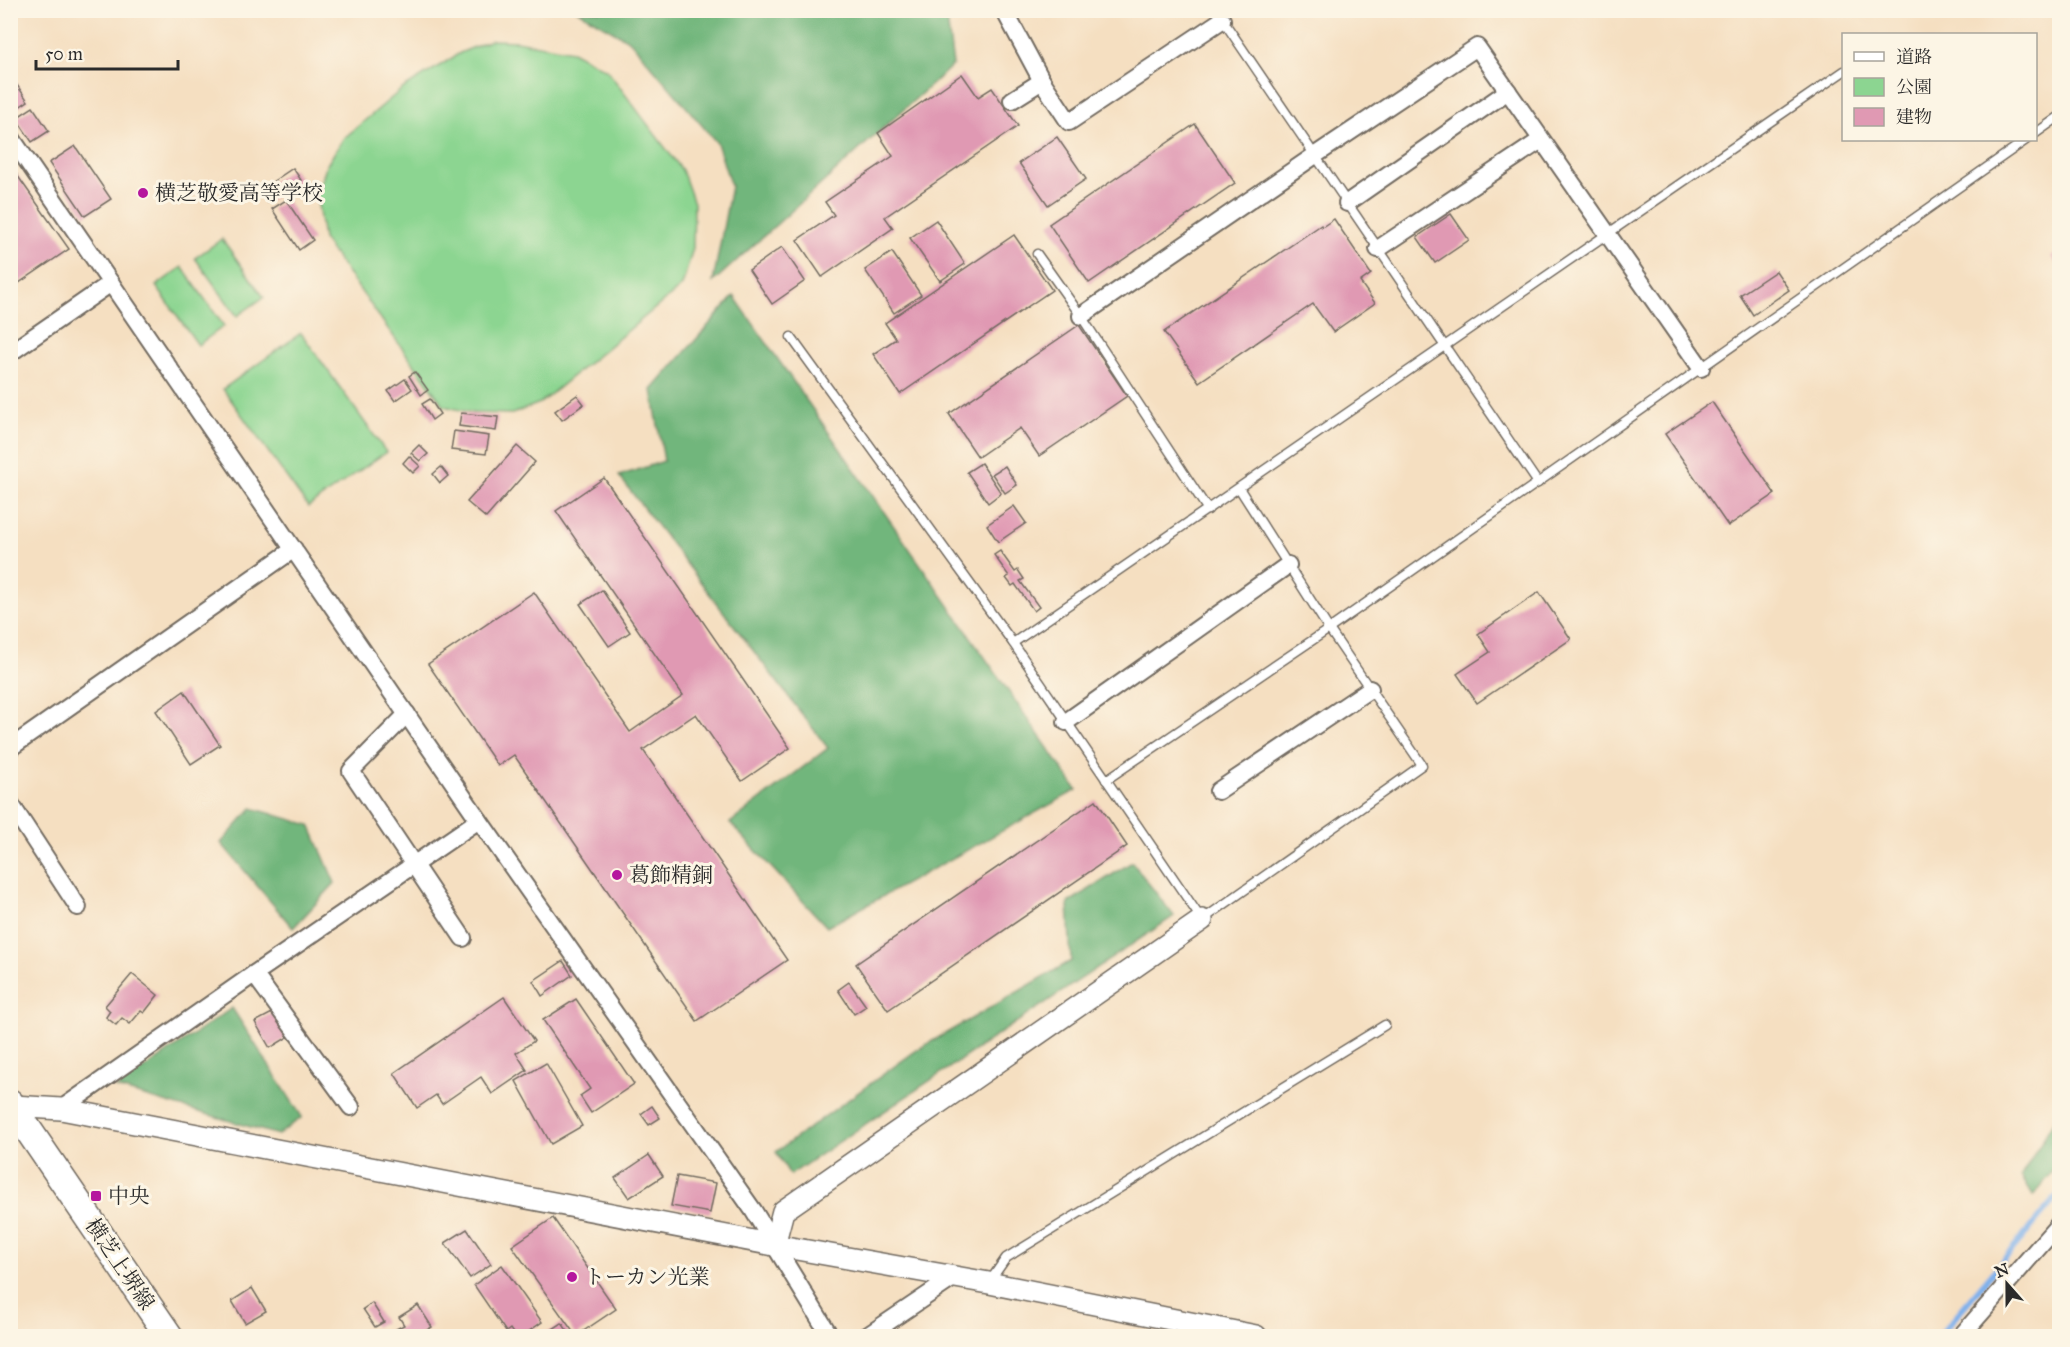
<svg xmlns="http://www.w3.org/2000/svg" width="2070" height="1347" font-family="'IM FELL Great Primer','Noto Serif JP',serif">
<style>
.green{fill:#8cd591;stroke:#5c805e;stroke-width:1.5}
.forest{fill:#71b67b;stroke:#4e7053;stroke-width:1.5}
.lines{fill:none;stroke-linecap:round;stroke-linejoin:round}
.stream{stroke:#7fb1eb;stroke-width:6}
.building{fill:#e099b3}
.service-casing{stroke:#726a60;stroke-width:11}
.minor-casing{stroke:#726a60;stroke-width:20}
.tertiary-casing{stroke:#726a60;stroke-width:24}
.primary-casing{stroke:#726a60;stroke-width:30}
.service{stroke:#fff;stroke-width:8}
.minor{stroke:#fff;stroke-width:16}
.tertiary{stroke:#fff;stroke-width:21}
.primary{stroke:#fff;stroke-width:27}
.poi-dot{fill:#b5179e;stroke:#fcf5e5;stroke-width:2}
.labels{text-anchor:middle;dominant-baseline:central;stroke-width:6;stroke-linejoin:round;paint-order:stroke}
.poi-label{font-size:21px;fill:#2b2b2b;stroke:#fcf5e5;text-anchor:start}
.street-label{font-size:21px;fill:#2b2b2b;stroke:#fcf5e5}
</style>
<rect width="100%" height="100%" fill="#fcf5e5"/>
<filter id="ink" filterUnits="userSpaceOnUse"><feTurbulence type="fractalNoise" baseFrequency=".0167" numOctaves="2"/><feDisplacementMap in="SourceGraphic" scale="12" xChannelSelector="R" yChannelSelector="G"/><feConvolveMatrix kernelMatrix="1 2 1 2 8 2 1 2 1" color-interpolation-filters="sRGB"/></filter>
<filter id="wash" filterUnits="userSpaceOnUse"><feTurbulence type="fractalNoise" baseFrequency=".008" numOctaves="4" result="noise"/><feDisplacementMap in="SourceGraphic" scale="24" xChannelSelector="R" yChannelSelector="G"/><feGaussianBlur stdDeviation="1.35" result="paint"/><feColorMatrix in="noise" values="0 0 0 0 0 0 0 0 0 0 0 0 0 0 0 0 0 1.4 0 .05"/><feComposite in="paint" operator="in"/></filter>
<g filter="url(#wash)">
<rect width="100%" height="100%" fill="#f5dfc1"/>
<g class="green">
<polygon points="491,40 516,41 572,51 607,70 682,170 694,203 693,248 682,286 540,403 512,414 473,413 444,406 323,239 317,197 326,166 343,139 402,89 460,53"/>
<polygon points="222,239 264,297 237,316 195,258"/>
<polygon points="182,267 224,326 198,345 156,286"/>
<polygon points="301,333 386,452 308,507 223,389"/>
</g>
<g class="forest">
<polygon points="578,11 946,11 953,65 713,282 731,186 717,143 630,41"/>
<polygon points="734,296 1077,790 827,927 730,823 828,748 619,476 664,461 652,390"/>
<polygon points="252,808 310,825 335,883 293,928 221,843"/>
<polygon points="1132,862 1174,916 790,1175 776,1152 917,1050 1071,961 1068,903"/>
<polygon points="232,1008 302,1117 278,1135 116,1088"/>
<polygon points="2059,1116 2059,1164 2033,1196 2021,1176 2056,1117"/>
</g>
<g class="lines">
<polyline class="stream" points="1939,1336 2060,1193"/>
</g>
<g id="blocks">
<g class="building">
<polygon points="962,74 978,97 992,88 1018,126 885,217 893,228 822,277 797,240 834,215 825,202 893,156 878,133"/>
<polygon points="10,75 28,101 16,109 10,100"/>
<polygon points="33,107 49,131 32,142 16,118"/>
<polygon points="1195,124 1235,183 1089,283 1049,224"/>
<polygon points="1057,137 1086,179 1048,205 1019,163"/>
<polygon points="75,146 111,199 85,216 49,163"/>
<polygon points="10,165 69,249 10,289"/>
<polygon points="293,168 301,180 267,202 259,191"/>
<polygon points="286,200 313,240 299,250 272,209"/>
<polygon points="1451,214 1469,240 1435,263 1417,237"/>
<polygon points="1334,219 1371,274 1360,282 1375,303 1333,332 1313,304 1199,382 1164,332 1321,225 1322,227"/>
<polygon points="936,220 965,264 940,281 910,238"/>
<polygon points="1014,235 1052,290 900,394 873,354 896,339 885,323"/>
<polygon points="782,247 805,281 772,304 749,270"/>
<polygon points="892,252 921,295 894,313 865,270"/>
<polygon points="2060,252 2060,269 2051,257"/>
<polygon points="1776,271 1789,290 1753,315 1740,295"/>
<polygon points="1079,325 1127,396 1039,456 1020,428 978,457 949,414"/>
<polygon points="415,372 428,390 421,395 409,376"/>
<polygon points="405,379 412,389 395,401 388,391"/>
<polygon points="577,395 584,404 562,420 555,411"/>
<polygon points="430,399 440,414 432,420 422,404"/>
<polygon points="1712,402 1775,494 1728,526 1665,434"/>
<polygon points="461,413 498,417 496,431 459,426"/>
<polygon points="454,431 489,436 486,454 451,450"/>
<polygon points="419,445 428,454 420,461 411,453"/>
<polygon points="517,446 535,462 486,518 467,502"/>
<polygon points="409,456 420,466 413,473 403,463"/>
<polygon points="981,463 1001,493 988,503 967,472"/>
<polygon points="1005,466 1017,485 1005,493 992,474"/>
<polygon points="441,467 448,476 440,483 433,474"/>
<polygon points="604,478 790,748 742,781 696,714 643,750 787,960 697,1021 514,755 498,766 428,664 534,592 630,732 683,695 556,511"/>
<polygon points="1014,506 1026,523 998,542 987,525"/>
<polygon points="1000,551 1015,572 1018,570 1024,579 1020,581 1039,607 1034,611 1015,584 1012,586 1006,578 1009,576 994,555"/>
<polygon points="602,590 630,632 609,646 580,604"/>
<polygon points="1539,592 1571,639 1477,703 1457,674 1490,652 1478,634"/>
<polygon points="184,691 220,745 191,764 156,711"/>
<polygon points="1096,800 1127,846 888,1010 856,964"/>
<polygon points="563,961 572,975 542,996 533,981"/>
<polygon points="132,974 158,995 144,1013 141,1011 130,1024 122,1018 116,1025 106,1017 110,1011 105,1006"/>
<polygon points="849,982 866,1006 854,1014 838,990"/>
<polygon points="504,997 534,1041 516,1053 527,1070 492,1094 481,1077 442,1104 436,1095 417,1108 394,1073"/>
<polygon points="576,999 634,1084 591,1113 580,1096 590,1089 543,1020"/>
<polygon points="274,1012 288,1037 270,1048 255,1022"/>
<polygon points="546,1063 582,1126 551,1144 516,1081"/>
<polygon points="652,1106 660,1118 649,1125 641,1114"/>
<polygon points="649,1155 663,1176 629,1198 615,1178"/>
<polygon points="677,1176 716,1183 710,1213 671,1206"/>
<polygon points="553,1218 616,1309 576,1336 512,1246"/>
<polygon points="467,1229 491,1264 470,1278 445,1243"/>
<polygon points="502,1265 542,1322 522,1336 515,1336 510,1329 506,1332 474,1285"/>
<polygon points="252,1288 266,1311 245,1323 232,1301"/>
<polygon points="372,1303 384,1322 375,1327 363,1309"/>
<polygon points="418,1305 432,1327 417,1336 401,1336 396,1329 404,1325 399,1317"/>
<polygon points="562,1323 571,1336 542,1336"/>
</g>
</g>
</g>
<g filter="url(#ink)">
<use href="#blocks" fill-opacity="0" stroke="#726a60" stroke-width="1.5"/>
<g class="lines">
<defs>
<g id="service">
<polyline points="1216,10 1538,483"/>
<polyline points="2036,133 2060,116"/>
<polyline points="1037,254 1081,316 1208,510"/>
<polyline points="791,337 1013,643 1202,920 1422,765 1329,629 1239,488"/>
<polyline points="1013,643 1844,71"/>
<polyline points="1106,780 1329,629 2026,140"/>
<polyline points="990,1281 1006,1258 1385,1025"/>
</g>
<g id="minor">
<polyline points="1004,10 1042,81 1069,122 1222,20"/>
<polyline points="1012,100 1042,81"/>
<polyline points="10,136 479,820 753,1210 830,1336"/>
<polyline points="1347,203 1508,91"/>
<polyline points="1378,249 1541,140"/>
<polyline points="1081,316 1314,156 1477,47 1701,368"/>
<polyline points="10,353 111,283"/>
<polyline points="407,714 351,771 463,938"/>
<polyline points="1066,722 1288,565"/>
<polyline points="10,748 294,549"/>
<polyline points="1218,791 1370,689"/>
<polyline points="10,803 78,907"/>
<polyline points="254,974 351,1107"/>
<polyline points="61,1109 254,974 479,820"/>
<polyline points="867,1336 953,1278"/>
<polyline points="1961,1336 2060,1223"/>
</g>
<g id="tertiary">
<polyline points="13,1106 61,1109 774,1245 989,1283 1256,1336"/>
<polyline points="774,1245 783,1211 1202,920"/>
</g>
<polyline id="primary" points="10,1103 169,1336"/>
</defs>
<use href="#service" class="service-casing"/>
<use href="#minor" class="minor-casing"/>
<use href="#tertiary" class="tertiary-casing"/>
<use href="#primary" class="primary-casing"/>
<use href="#service" class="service"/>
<use href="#minor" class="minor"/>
<use href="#tertiary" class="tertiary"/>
<use href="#primary" class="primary"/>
</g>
</g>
<g class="poi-dot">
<circle cx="143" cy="193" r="6"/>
<circle cx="617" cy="875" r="6"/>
<rect x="90" y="1190" width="12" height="12" rx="3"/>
<circle cx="572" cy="1277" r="6"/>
</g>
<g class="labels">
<g class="poi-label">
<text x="155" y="193">横芝敬愛高等学校</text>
<text x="629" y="875">葛飾精銅</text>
<text x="108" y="1196">中央</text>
<text x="584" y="1277">トーカン光業</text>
</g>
<g class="street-label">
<text transform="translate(120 1264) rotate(56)">横芝上堺線</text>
</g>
</g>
<rect width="2070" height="1347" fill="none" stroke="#fcf5e5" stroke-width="36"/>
<rect x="1842" y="33" width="195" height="108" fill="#fcf5e5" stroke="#a8a49b" stroke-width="1.5"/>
<rect x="1854" y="52" width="30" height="9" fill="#ffffff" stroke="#a8a49b" stroke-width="1.5"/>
<text x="1896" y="63" font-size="18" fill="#2b2b2b">道路</text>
<rect x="1854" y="78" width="30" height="18" fill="#8cd591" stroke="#a8a49b" stroke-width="1.5"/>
<text x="1896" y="93" font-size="18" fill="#2b2b2b">公園</text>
<rect x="1854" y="108" width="30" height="18" fill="#e099b3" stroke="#a8a49b" stroke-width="1.5"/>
<text x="1896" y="123" font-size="18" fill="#2b2b2b">建物</text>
<g transform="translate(2007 1284) rotate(339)" stroke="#fcf5e5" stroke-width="4.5" paint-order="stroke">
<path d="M0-4.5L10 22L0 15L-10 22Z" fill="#2b2b2b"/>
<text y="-9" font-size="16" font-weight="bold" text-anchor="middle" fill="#2b2b2b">N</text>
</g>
<path d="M36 60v9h142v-9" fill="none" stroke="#2b2b2b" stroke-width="3"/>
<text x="45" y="60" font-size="18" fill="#2b2b2b" stroke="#fcf5e5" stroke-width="4.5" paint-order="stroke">50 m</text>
</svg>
